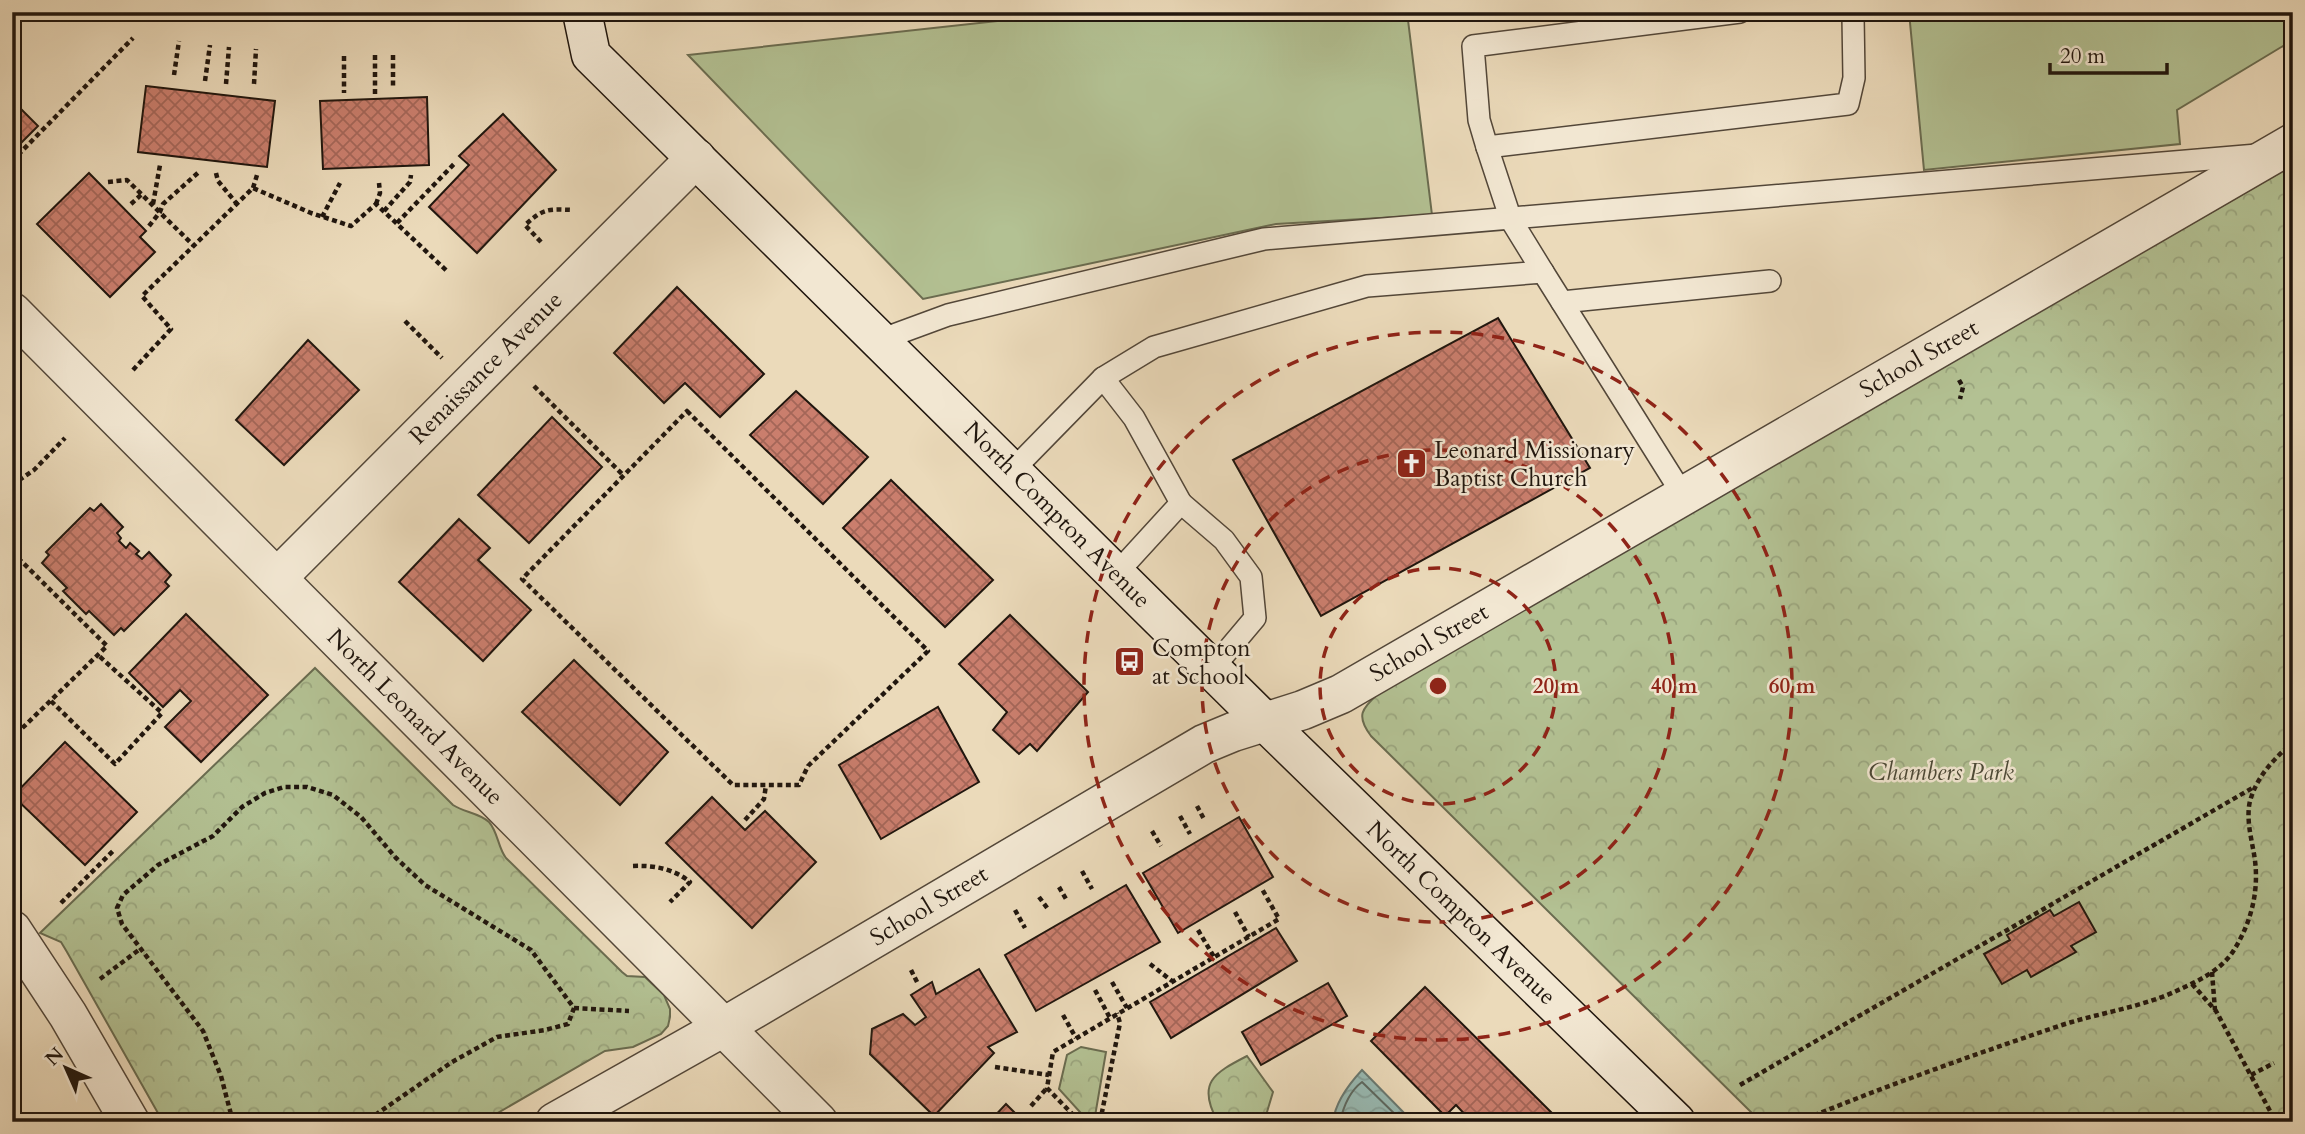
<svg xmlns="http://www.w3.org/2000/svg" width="2305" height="1134" font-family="Cardo,serif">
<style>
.green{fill:#b3c193;stroke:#6a6c50;stroke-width:2}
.park{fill:url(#park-crowns);stroke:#6a6c50;stroke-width:2}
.water{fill:url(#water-waves);stroke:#687871;stroke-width:2}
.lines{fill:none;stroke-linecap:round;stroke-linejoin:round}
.shore{stroke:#5c6860;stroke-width:2}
.building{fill:url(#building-cross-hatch);stroke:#20160e;stroke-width:2}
.service-casing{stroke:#534739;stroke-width:24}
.minor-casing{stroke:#534739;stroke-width:41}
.secondary-casing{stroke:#20160e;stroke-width:41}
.path{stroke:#20160e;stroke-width:4.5;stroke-dasharray:5 3.5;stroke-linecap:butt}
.service{stroke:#f2e7d2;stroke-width:21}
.minor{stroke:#f2e7d2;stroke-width:38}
.secondary{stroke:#f2e7d2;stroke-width:38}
.ring{fill:none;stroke:#8f2418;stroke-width:3.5;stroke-dasharray:12 9}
.labels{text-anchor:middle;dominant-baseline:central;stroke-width:5;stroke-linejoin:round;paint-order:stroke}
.street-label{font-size:24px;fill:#20160e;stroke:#f2e7d2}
.poi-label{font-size:24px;fill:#20160e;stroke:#f2e7d2;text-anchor:start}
.park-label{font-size:24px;font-style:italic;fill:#4c4936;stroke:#f2e7d2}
.centre{fill:#8f2418;stroke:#f2e7d2;stroke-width:3.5}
.ring-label{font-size:21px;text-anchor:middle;font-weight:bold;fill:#8f2418;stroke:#f2e7d2;stroke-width:5;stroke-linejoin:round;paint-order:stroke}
</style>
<defs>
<pattern id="park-crowns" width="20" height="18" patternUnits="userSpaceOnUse" patternTransform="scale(1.75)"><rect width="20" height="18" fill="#b3c193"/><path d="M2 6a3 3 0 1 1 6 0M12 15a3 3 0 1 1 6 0" fill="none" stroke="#9aa57e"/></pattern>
<pattern id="water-waves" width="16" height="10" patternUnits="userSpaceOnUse" patternTransform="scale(1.75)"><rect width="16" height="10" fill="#98bab3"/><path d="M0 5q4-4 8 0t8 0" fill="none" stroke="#839f99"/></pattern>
<pattern id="building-cross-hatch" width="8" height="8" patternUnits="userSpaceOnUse" patternTransform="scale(1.75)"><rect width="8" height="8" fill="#ca7e6d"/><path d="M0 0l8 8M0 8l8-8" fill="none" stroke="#a46658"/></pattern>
</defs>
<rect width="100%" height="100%" fill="#ebdaba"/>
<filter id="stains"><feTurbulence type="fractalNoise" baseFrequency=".00286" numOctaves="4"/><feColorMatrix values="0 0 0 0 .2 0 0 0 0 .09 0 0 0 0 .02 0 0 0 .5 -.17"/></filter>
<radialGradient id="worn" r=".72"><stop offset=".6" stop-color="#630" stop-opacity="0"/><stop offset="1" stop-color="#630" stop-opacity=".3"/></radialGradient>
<g class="green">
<polygon points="1079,12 1407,12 1432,215 1276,224 923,299 688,55"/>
<polygon points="1909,12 2280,12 2293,33 2293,62 2283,46 2177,110 2180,144 1924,170"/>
</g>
<g class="park">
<path d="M2293,165V1122H1761L1371,736C1356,716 1361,709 1379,693Z"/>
<path d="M315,668L453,805C463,812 480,813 489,822C498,832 498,848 506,858L622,972L627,976L645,977L664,995L670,1009V1017L668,1026L661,1034L633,1047L605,1051L482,1122H163L67,952L61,942L40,933Z"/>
<polygon points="1081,1047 1106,1052 1094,1122 1089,1122 1059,1089 1067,1055"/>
<path d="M1247,1056L1273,1092L1267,1112L1256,1122H1218C1196,1083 1214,1073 1247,1056Z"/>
</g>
<path class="water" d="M1362,1070L1413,1122H1333C1335,1102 1349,1084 1362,1070Z"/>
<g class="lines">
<path class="shore" d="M1340,1122C1343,1108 1350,1091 1362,1082L1403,1122"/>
</g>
<g class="building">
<polygon points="146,86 275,101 267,167 138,152"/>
<polygon points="427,97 429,165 323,169 320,101"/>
<polygon points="12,100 38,126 12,152"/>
<polygon points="503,114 556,170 477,253 429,207 469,165 459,156"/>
<polygon points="89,173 146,231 140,237 155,252 110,297 37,224"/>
<polygon points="677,287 764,374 720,417 685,383 664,403 614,353"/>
<polygon points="1498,318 1590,468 1321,616 1233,460"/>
<polygon points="308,340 359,390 284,465 236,420"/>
<polygon points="796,391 868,457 823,504 750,435"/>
<polygon points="552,417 602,467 529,543 478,495"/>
<polygon points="891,480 993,580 945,627 843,528"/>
<polygon points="101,504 123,527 117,533 121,538 119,541 126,548 130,543 139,551 136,554 142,559 149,552 171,575 165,582 169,586 124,631 121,628 114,635 89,611 86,614 63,591 67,588 42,563 49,555 46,552 90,508 94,511"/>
<polygon points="459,519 490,548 478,560 531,610 483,661 399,582"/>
<polygon points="186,614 268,695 201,762 165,727 191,701 180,690 163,707 129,673"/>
<polygon points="1010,615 1088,692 1037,751 1030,744 1019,754 993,730 1007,712 959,664"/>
<polygon points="574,660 668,752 620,805 522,712"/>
<polygon points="938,707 979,782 881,839 839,765"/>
<polygon points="65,742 137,812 85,865 13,796"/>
<polygon points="712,797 745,830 765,811 816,862 752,928 666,843"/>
<polygon points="1239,817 1273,877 1178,933 1143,873"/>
<polygon points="1126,885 1160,942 1036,1011 1005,955"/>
<polygon points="2079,902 2096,932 2071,946 2076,952 2031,977 2027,970 2002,984 1984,954 2010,940 2007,935 2050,910 2054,916"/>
<polygon points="1276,928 1297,961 1171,1038 1150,1002"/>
<polygon points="979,969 1017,1032 988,1047 994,1053 934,1116 870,1054 872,1029 903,1014 915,1025 926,1017 911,995 932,982 936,994"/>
<polygon points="1328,983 1347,1016 1261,1065 1242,1032"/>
<polygon points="1425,987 1561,1122 1472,1122 1456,1105 1445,1116 1371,1041"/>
<polygon points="1006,1104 1024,1122 989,1122"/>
</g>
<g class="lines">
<defs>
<g id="service">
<polyline points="1487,147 1848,104 1854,78 1853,16 1849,12"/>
<polyline points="1543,272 1511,220 1487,147 1479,120 1473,46 1740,12"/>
<polyline points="1562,302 1770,281"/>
<polyline points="880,340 948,315 1264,239 2257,155"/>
<polyline points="1103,378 1154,347 1367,286 1543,272 1683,495"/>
<polyline points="1012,471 1103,378 1134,418 1181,503 1116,574"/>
<polyline points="1181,503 1224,540 1251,577 1255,618 1212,669"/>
</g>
<g id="minor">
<polyline points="12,312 818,1122"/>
<polyline points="277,578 696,158"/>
<polyline points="12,930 68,1015 130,1122"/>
<polyline points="555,1122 722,1028 1204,744 1233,732 1303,710 1341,694 2293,143"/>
</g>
<polyline id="secondary" points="582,12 591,55 1261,718 1676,1122"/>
</defs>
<use href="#service" class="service-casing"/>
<use href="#minor" class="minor-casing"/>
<use href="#secondary" class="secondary-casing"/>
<g class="path">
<polyline points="375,55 375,94"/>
<polyline points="393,55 393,88"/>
<polyline points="344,56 344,93"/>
<polyline points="174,75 179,41"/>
<polyline points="205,81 210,45"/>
<polyline points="226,84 229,47"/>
<polyline points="254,84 256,49"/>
<polyline points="12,161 133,38"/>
<polyline points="216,173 218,181 237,204"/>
<polyline points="108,182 127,180 194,246"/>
<polyline points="253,188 257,175"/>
<polyline points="131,204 142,194"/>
<polyline points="153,204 160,165"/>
<polyline points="376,204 380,193 379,183"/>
<polyline points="384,211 410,182 411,175"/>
<polyline points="322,217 340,183"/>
<polyline points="397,223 454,164"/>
<polyline points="149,226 160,212 163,204 200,171"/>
<path d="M541,242L525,225C544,208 548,209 573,210"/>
<polyline points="405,321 442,358"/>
<polyline points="133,370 171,329 142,296 253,188 311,213 351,226 376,204 448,272"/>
<polyline points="1959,380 1963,387 1960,399"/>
<polyline points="534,386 624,476"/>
<polygon points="687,411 928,651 808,766 799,785 733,785 522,579"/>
<polyline points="12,485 34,470 65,438"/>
<polyline points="12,552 107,646 12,738"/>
<polyline points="51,701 115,764 162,713 98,655"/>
<polyline points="1197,806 1205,821"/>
<polyline points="1180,816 1190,834"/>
<polyline points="745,820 764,799 766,785"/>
<polyline points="1152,831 1161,846"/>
<path d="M633,866C654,865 674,869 690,882L670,902"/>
<polyline points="1082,871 1092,889"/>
<polyline points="1059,887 1066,899"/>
<polyline points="1039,897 1048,909"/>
<polyline points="61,903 113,851"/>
<polyline points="1015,910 1025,928"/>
<polyline points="1235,912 1249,937"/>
<polyline points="1198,930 1214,957"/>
<polyline points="1150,964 1172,981"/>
<polyline points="911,970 918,984"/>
<polyline points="2212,972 2215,1010"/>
<polyline points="100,979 140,949"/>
<polyline points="1112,982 1127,1008"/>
<polyline points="2192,984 2216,1011 2276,1122"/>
<polyline points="1095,990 1110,1018"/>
<polyline points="574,1008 629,1011"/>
<polyline points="1063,1015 1076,1038"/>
<polyline points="995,1067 1049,1075"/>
<polyline points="2251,1075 2274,1063"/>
<polyline points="1740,1085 2254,787"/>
<polyline points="1031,1106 1047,1088"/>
<polyline points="233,1122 221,1076 203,1031 122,924 117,908 123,895 158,865 213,836 242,807 265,793 284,787 307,787 333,795 361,817 396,858 425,885 531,950 574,1008 568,1024 545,1030 497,1037 452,1062 365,1122"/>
<polyline points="1059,1122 1070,1112"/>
<polyline points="1080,1122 1047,1088 1053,1052 1279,919 1262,889"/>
<polyline points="1100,1122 1120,1023 1117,1013"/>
<path d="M1798,1122C1885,1086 1973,1055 2062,1025C2099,1013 2138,1008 2174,992C2196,982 2221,971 2234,950C2252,921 2260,888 2254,854C2251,837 2246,818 2250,801C2257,776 2274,759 2293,742"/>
</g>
<use href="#service" class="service"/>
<use href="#minor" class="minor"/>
<use href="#secondary" class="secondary"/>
</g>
<g class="ring">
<circle cx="1438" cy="686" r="118"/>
<circle cx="1438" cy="686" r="236"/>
<circle cx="1438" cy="686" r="354"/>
</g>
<defs>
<symbol id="church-square" viewBox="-11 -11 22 22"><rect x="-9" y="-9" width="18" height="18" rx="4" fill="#8f2418" stroke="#f2e7d2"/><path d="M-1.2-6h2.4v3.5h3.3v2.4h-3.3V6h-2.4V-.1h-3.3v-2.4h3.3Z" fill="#fff"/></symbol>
<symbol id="bus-square" viewBox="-11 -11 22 22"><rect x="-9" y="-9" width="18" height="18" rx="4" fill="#8f2418" stroke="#f2e7d2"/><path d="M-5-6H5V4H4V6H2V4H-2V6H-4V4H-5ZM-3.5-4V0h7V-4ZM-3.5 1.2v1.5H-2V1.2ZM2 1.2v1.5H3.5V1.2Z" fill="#fff"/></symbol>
</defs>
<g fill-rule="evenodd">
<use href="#church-square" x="1394" y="446" width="35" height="35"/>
<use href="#bus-square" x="1112" y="644" width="35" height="35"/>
</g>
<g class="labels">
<g class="street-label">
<text transform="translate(1919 359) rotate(-30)">School Street</text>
<text transform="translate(486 368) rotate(-45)">Renaissance Avenue</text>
<text transform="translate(1057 515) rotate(45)">North Compton Avenue</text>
<text transform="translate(1429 643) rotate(-30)">School Street</text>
<text transform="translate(415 717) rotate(45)">North Leonard Avenue</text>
<text transform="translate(929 906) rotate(-31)">School Street</text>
<text transform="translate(1461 913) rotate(44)">North Compton Avenue</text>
</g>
<g class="poi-label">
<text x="1434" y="450">Leonard Missionary<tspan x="1434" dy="28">Baptist Church</tspan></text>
<text x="1152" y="648">Compton<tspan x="1152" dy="28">at School</tspan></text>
</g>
<g class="park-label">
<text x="1941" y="772">Chambers Park</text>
</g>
</g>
<circle cx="1438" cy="686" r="10" class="centre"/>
<g class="ring-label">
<text x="1556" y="693">20 m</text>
<text x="1674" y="693">40 m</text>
<text x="1792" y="693">60 m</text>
</g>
<rect width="2305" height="1134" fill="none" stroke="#ebdaba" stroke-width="42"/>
<rect x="14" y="14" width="2277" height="1106" fill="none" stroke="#20160e" stroke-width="3.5"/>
<rect x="21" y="21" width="2263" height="1092" fill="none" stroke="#20160e" stroke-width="2"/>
<g transform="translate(66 1068) rotate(315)" stroke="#f2e7d2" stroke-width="5" paint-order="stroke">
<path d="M0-5L12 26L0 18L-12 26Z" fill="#20160e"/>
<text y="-10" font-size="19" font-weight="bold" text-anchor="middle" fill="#20160e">N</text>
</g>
<path d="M2050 63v10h117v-10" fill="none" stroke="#20160e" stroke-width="3.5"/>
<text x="2060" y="63" font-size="21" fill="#20160e" stroke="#f2e7d2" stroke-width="5" paint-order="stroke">20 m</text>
<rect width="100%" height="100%" filter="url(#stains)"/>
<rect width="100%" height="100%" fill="url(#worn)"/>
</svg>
